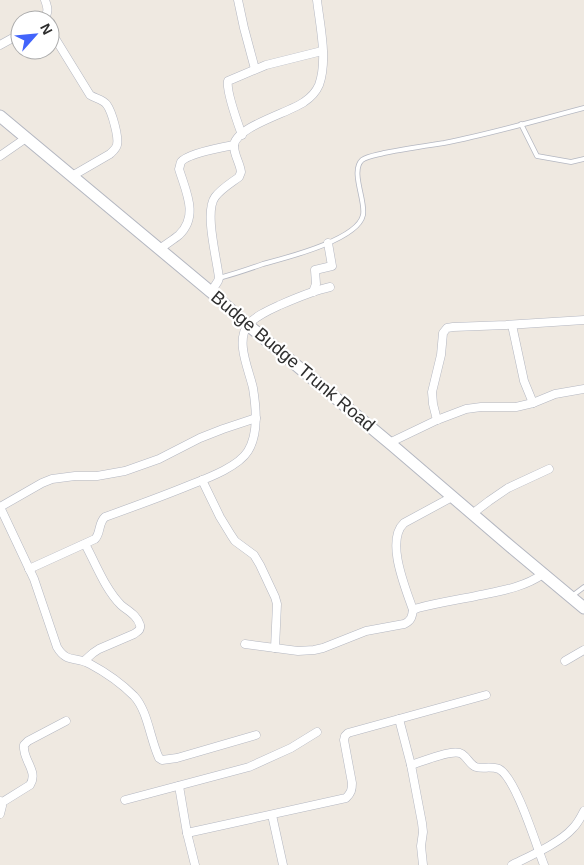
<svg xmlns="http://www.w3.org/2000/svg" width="584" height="865" font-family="Arial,sans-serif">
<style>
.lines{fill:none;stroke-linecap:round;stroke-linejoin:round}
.service-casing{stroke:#b4b7c1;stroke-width:5.5}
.minor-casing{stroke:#b4b7c1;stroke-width:9}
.secondary-casing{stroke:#b4b7c1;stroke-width:13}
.service{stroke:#fff;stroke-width:4}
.minor{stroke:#fff;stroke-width:8}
.secondary{stroke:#fff;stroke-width:11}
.labels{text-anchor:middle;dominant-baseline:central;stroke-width:4.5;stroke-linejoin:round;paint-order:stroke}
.street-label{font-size:18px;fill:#2e2e2e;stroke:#fff}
</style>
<rect width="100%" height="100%" fill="#efe9e1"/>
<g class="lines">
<defs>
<g id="service">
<polyline points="521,124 537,156 571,162 584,159"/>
<path d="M219,278C234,274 249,269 263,264C285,258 358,240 363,215C366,201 350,171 362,160C368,156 377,155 384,153C404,149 424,146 444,143C491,134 538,120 584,108"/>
<polyline points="572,596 584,587"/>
</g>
<g id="minor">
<polyline points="238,0 244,28 255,69"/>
<path d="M43,20C49,13 48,8 45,0"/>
<path d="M50,30L90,95C96,99 103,99 107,105C112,112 119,137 117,145C116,149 113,151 110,154L72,176"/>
<polyline points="0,45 20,34"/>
<path d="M242,135C238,124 226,90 228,81L266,65L322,51"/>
<polyline points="0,156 26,138"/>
<path d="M160,249C166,244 173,240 179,235C199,216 186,192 179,169C180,167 180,164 181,162C187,154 223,147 234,145"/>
<path d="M211,292L218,281L219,278C217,259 204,212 215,197C221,189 231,183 239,177L241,172C240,163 234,155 234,146C234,127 291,112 304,102C310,98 316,92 319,85C328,60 320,26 317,0"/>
<polyline points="313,292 316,284 315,270 332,266 328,243"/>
<polyline points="512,325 524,381 533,403"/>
<polyline points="437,420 433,404 432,392 441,355 443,333 447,328 453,327 506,325 584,320"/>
<polyline points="389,443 437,420 466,409 481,407 516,407 533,403 555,394 584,389"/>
<polyline points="202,480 220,517 231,535 235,541 254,555 260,565 275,597 277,604 275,648"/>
<path d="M0,507L34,579L57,647C67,664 76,656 90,664C105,672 122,684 134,696C148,711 150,739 159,758L162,760L177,758L256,735"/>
<polyline points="0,507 42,483 52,479 75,476 97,476 125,471 159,459 200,438 223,429 256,418"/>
<polyline points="472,514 489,501 508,488 549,469"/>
<path d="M29,569L95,539C101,533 98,523 105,517C130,508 155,499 180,489C199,481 237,469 248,451C259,433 256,407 253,388C249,370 235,341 248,325C255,316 269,310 280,305C296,298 312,291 330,287"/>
<path d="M413,610C406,589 385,541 404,523L452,497"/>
<path d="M245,644L298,651L314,650L323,648L366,631L404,624C411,621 412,617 413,610L418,608C437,603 456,600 476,596C499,591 523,588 543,574"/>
<path d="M84,661L93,653L99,649L134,634C138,631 141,630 140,625C137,615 128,611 121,605C105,589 96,564 85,544"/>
<polyline points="565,661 584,650"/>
<polyline points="399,719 411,765 422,823 423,832 421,846 423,865"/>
<path d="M411,765C422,762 453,748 462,754C468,758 470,765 476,767C483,769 491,766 499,769C516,778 536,845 544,865"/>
<polyline points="179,786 187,833 195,865"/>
<polyline points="125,800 249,767 291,748 317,732"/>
<polyline points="0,801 2,806 0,814"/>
<path d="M1,803L30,785C39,771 22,760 24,745L28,741L66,721"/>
<polyline points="272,815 283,865"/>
<path d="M187,833L346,798C351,793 352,790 352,783L344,740L345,736L348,733L486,695"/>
<path d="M512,865C530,856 560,843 573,828C578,823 581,817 584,811"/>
</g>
<polyline id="secondary" points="0,116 211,292 248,325 392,445 511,547 584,608"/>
</defs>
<use href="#service" class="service-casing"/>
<use href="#minor" class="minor-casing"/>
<use href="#secondary" class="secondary-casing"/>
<use href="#service" class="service"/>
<use href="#minor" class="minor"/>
<use href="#secondary" class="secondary"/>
</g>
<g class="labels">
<g class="street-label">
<text transform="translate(293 361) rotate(40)">Budge Budge Trunk Road</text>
</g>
</g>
<g transform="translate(35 35) rotate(63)"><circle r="24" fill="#ffffff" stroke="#ababab"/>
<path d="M0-4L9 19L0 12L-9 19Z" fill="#4264fb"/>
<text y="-8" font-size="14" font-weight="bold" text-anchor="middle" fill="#2e2e2e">N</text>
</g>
</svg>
